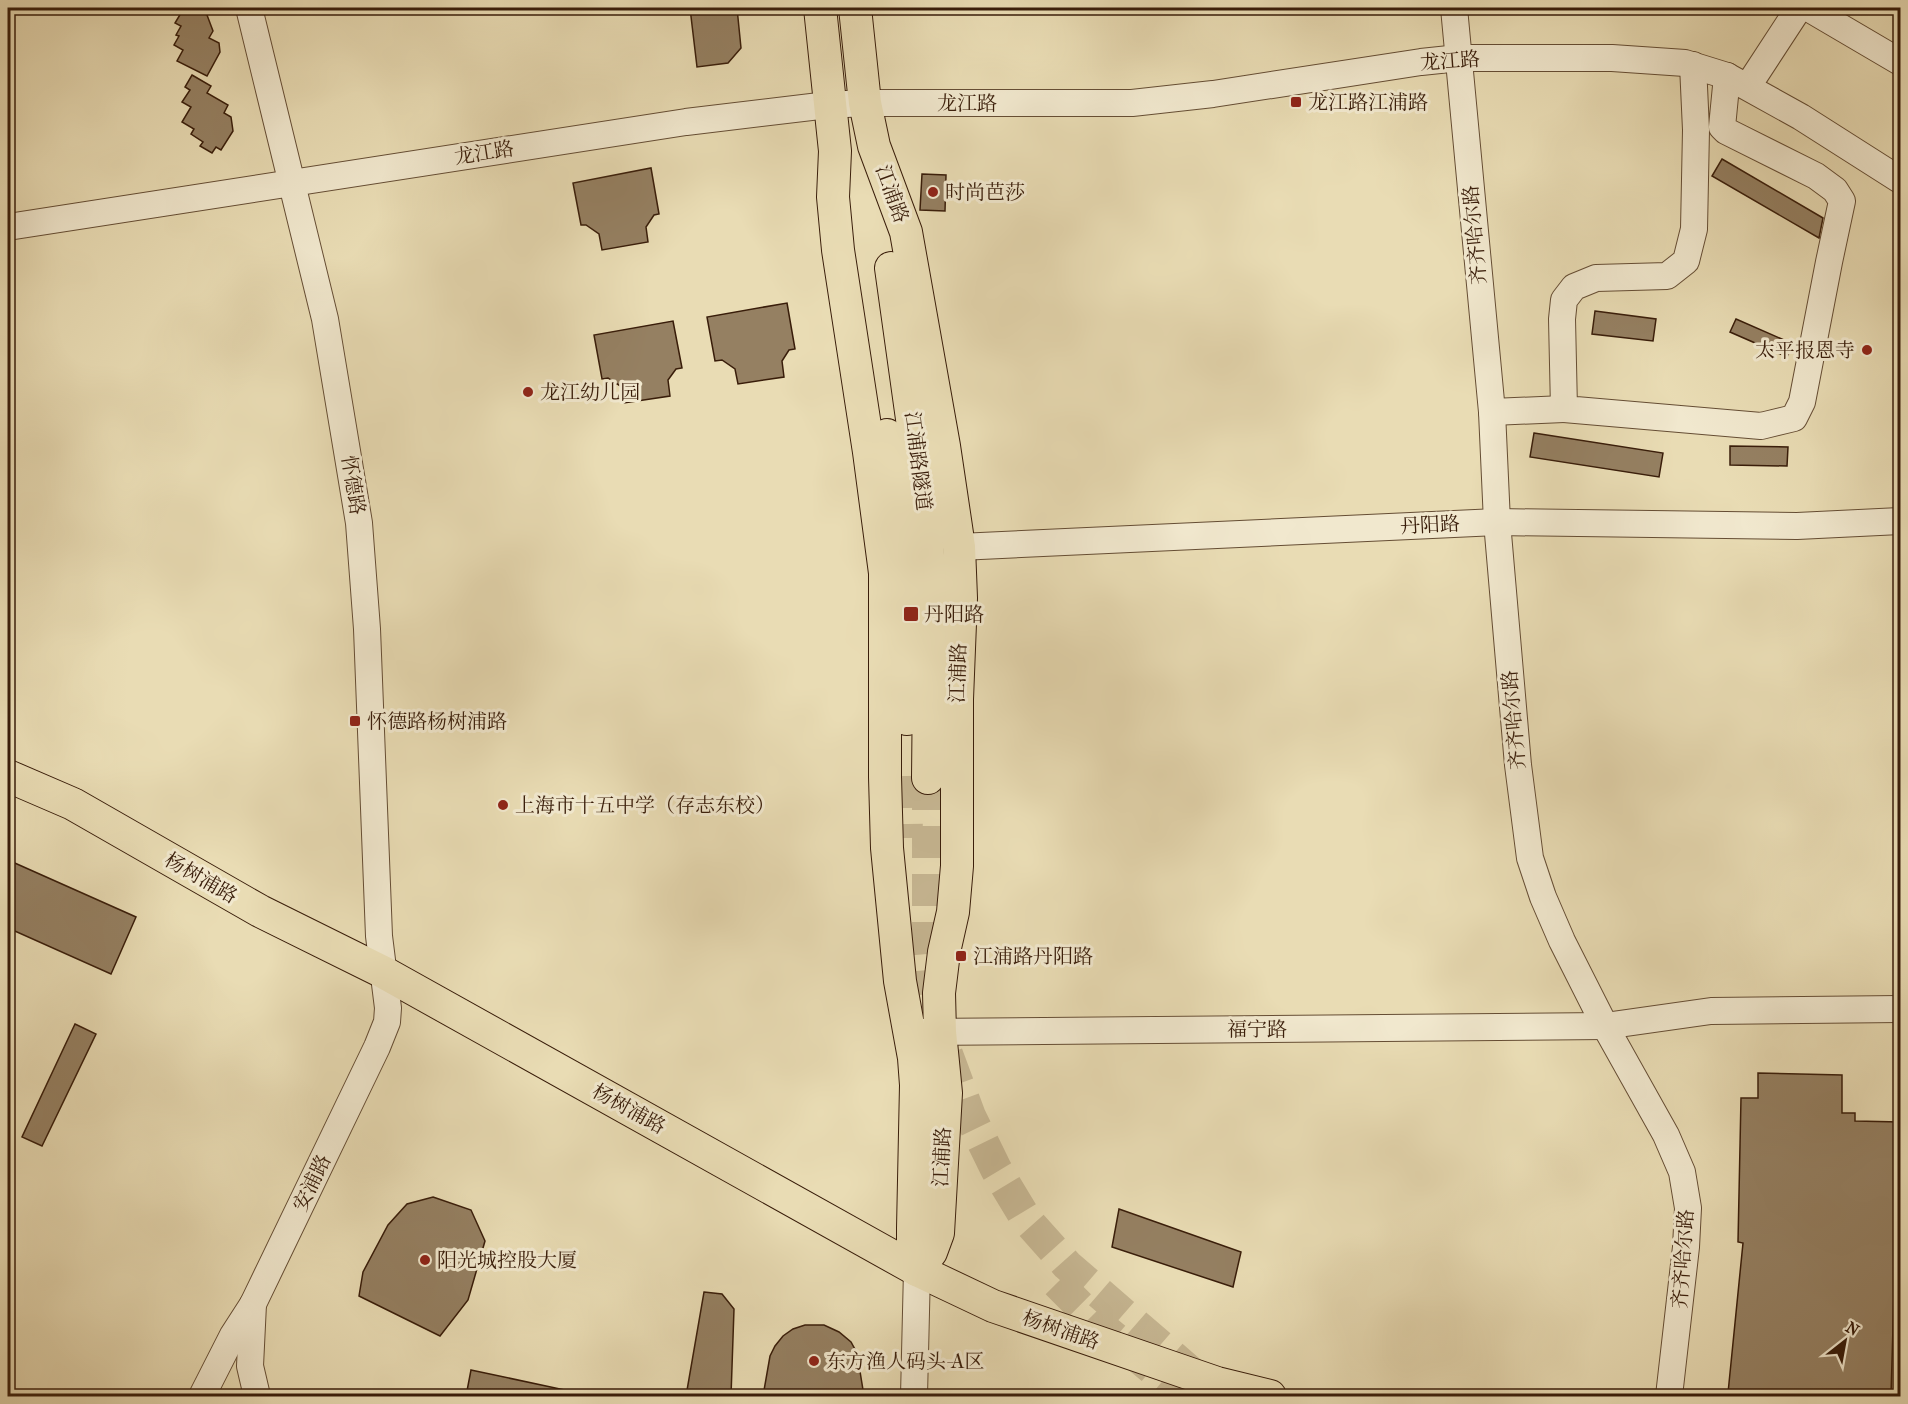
<svg xmlns="http://www.w3.org/2000/svg" width="1908" height="1404" font-family="'IM FELL French Canon','Noto Serif SC',serif">
<style>
.building{fill:#958062;stroke:#391d0a;stroke-width:1.5}
.lines{fill:none;stroke-linecap:round;stroke-linejoin:round}
.major-tunnel{stroke:#c6b692;stroke-width:32;stroke-dasharray:32 16;stroke-linecap:butt}
.minor-casing{stroke:#654d34;stroke-width:28}
.major-casing{stroke:#391d0a;stroke-width:34}
.minor{stroke:#f1e8ce;stroke-width:26}
.major{stroke:#e9dcb4;stroke-width:32}
.poi-dot{fill:#8f2418;stroke:#f1e8ce;stroke-width:2}
.labels{text-anchor:middle;dominant-baseline:central;stroke-width:6;stroke-linejoin:round;paint-order:stroke}
.street-label{font-size:20px;fill:#391d0a;stroke:#f1e8ce}
.poi-label{font-size:20px;fill:#391d0a;stroke:#f1e8ce;text-anchor:start}
</style>
<rect width="100%" height="100%" fill="#e9dcb4"/>
<filter id="stains"><feTurbulence type="fractalNoise" baseFrequency=".00333" numOctaves="4"/><feColorMatrix values="0 0 0 0 .2 0 0 0 0 .09 0 0 0 0 .02 0 0 0 .5 -.17"/></filter>
<radialGradient id="worn" r=".72"><stop offset=".6" stop-color="#630" stop-opacity="0"/><stop offset="1" stop-color="#630" stop-opacity=".3"/></radialGradient>
<g class="building">
<polygon points="184,8 194,8 207,15 213,31 209,38 219,43 220,52 207,76 177,61 183,50 174,45 179,36 176,35 181,26 175,23"/>
<polygon points="690,8 737,8 741,48 728,63 697,67"/>
<polygon points="192,75 211,86 207,93 228,105 224,113 231,117 233,131 221,150 216,147 212,153 200,146 203,142 191,134 194,129 182,122 191,107 182,102 190,90 185,87"/>
<polygon points="1722,159 1823,218 1819,238 1712,176"/>
<polygon points="651,168 659,214 654,215 646,227 648,242 602,250 599,234 586,225 581,225 573,183"/>
<polygon points="922,174 946,175 945,211 920,210"/>
<polygon points="787,303 795,349 789,350 782,361 784,377 738,384 735,369 722,360 715,361 707,317"/>
<polygon points="1595,311 1656,319 1653,341 1592,334"/>
<polygon points="1736,319 1793,344 1787,357 1730,332"/>
<polygon points="673,321 682,368 676,369 668,380 670,396 624,403 622,387 608,378 602,379 594,335"/>
<polygon points="1534,433 1663,453 1659,477 1530,457"/>
<polygon points="1730,446 1788,447 1787,466 1730,465"/>
<polygon points="8,860 136,917 111,974 8,928"/>
<polygon points="75,1024 96,1034 42,1146 22,1137"/>
<polygon points="1758,1073 1842,1075 1842,1113 1855,1113 1855,1121 1900,1122 1900,1292 1894,1292 1891,1396 1764,1396 1728,1393 1743,1243 1738,1242 1741,1098 1758,1098"/>
<polygon points="433,1197 471,1210 485,1241 468,1300 440,1336 359,1296 363,1272 388,1225 407,1204"/>
<polygon points="1119,1209 1241,1252 1233,1287 1112,1247"/>
<polygon points="704,1292 722,1294 734,1309 731,1396 686,1396"/>
<polygon points="805,1325 824,1325 839,1332 851,1342 857,1353 864,1396 763,1396 770,1356 775,1346 783,1336 793,1329"/>
<polygon points="471,1370 565,1390 564,1396 466,1396"/>
</g>
<g class="lines">
<g class="major-tunnel">
<polyline points="906,776 907,838"/>
<polyline points="928,778 928,947 932,994"/>
<polyline points="947,1054 970,1116 996,1169 1026,1219 1067,1265 1193,1374"/>
<polyline points="1057,1283 1097,1323 1185,1396"/>
</g>
<defs>
<g id="minor">
<polyline points="249,8 325,319 359,523 367,629 379,936 388,1008 387,1022 377,1047 253,1304 250,1366 257,1396"/>
<polyline points="1454,8 1492,412 1497,522 1518,765 1530,858 1543,897 1562,941 1605,1026 1666,1135 1682,1172 1688,1208 1686,1247 1669,1396"/>
<polyline points="1808,8 1900,62"/>
<polyline points="1693,65 1696,130 1694,229 1686,261 1667,276 1596,278 1574,287 1564,300 1562,319 1564,409 1761,426 1794,418 1802,402 1829,262 1842,201 1835,190 1816,176 1726,131 1722,127 1727,76"/>
<polyline points="1748,86 1799,8"/>
<polyline points="8,227 686,122 828,105 865,103 1132,103 1213,94 1421,62 1459,58 1612,58 1685,63 1727,76 1801,117 1900,180"/>
<polyline points="1492,412 1564,409"/>
<polyline points="959,547 1497,522 1797,526 1900,521"/>
<polyline points="921,1032 1605,1026 1711,1011 1900,1009"/>
<polyline points="202,1396 233,1335 253,1304"/>
<polyline points="914,1396 917,1270"/>
</g>
<g id="major">
<polyline points="820,8 835,151 833,197 838,250 869,452 885,573 885,777 887,848 900,981 914,1058 916,1085 913,1228 913,1250 917,1270"/>
<polyline points="855,8 865,103 874,146 906,232 944,446 959,547 961,598 957,699 957,866 953,912 944,952 939,993 940,1032 946,1093 938,1233 931,1252 917,1270"/>
<polyline points="891,268 924,505 930,581 928,778"/>
<polyline points="887,435 902,514 908,577 907,719"/>
<polyline points="8,776 73,804 260,911 383,972 917,1270 993,1306 1217,1383 1270,1396"/>
</g>
</defs>
<use href="#minor" class="minor-casing"/>
<use href="#major" class="major-casing"/>
<use href="#minor" class="minor"/>
<use href="#major" class="major"/>
</g>
<g class="poi-dot">
<rect x="1290" y="96" width="12" height="12" rx="3"/>
<circle cx="933" cy="192" r="6"/>
<circle cx="1867" cy="350" r="6"/>
<circle cx="528" cy="392" r="6"/>
<rect x="903" y="606" width="16" height="16" rx="3"/>
<rect x="349" y="715" width="12" height="12" rx="3"/>
<circle cx="503" cy="805" r="6"/>
<rect x="955" y="950" width="12" height="12" rx="3"/>
<circle cx="425" cy="1260" r="6"/>
<circle cx="814" cy="1361" r="6"/>
</g>
<g class="labels">
<g class="street-label">
<text transform="translate(1450 61) rotate(-4)">龙江路</text>
<text x="967" y="103">龙江路</text>
<text transform="translate(484 153) rotate(-9)">龙江路</text>
<text transform="translate(892 194) rotate(70)">江浦路</text>
<text transform="translate(1475 235) rotate(-95)">齐齐哈尔路</text>
<text transform="translate(918 461) rotate(83)">江浦路隧道</text>
<text transform="translate(353 485) rotate(81)">怀德路</text>
<text transform="translate(1430 525) rotate(-3)">丹阳路</text>
<text transform="translate(958 673) rotate(-88)">江浦路</text>
<text transform="translate(1514 720) rotate(-95)">齐齐哈尔路</text>
<text transform="translate(201 878) rotate(30)">杨树浦路</text>
<text x="1257" y="1029">福宁路</text>
<text transform="translate(629 1109) rotate(29)">杨树浦路</text>
<text transform="translate(942 1157) rotate(-87)">江浦路</text>
<text transform="translate(312 1183) rotate(-64)">安浦路</text>
<text transform="translate(1683 1259) rotate(-86)">齐齐哈尔路</text>
<text transform="translate(1061 1330) rotate(19)">杨树浦路</text>
</g>
<g class="poi-label">
<text x="1308" y="102">龙江路江浦路</text>
<text x="945" y="192">时尚芭莎</text>
<text x="1855" y="350" text-anchor="end">太平报恩寺</text>
<text x="540" y="392">龙江幼儿园</text>
<text x="924" y="614">丹阳路</text>
<text x="367" y="721">怀德路杨树浦路</text>
<text x="515" y="805">上海市十五中学（存志东校）</text>
<text x="973" y="956">江浦路丹阳路</text>
<text x="437" y="1260">阳光城控股大厦</text>
<text x="826" y="1361">东方渔人码头-A区</text>
</g>
</g>
<rect width="1908" height="1404" fill="none" stroke="#e9dcb4" stroke-width="30"/>
<rect x="9" y="9" width="1890" height="1386" fill="none" stroke="#391d0a" stroke-width="3"/>
<rect x="15" y="15" width="1878" height="1374" fill="none" stroke="#391d0a" stroke-width="1.5"/>
<g transform="translate(1845 1341) rotate(31)" stroke="#f1e8ce" stroke-width="4.5" paint-order="stroke">
<path d="M0-4.5L10 22L0 15L-10 22Z" fill="#391d0a"/>
<text y="-9" font-size="16" font-weight="bold" text-anchor="middle" fill="#391d0a">N</text>
</g>
<rect width="100%" height="100%" filter="url(#stains)"/>
<rect width="100%" height="100%" fill="url(#worn)"/>
</svg>
